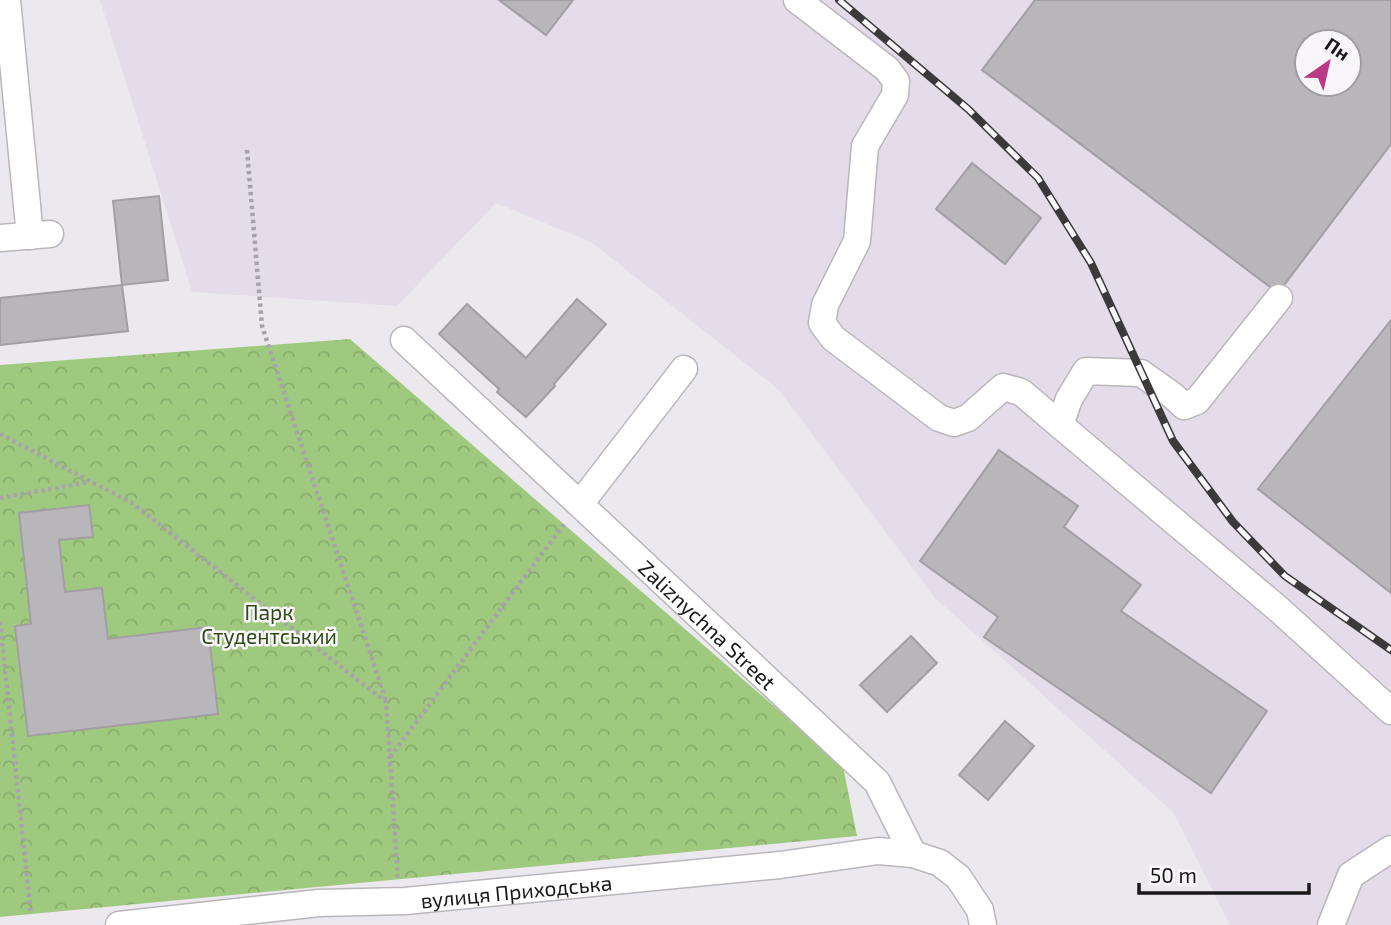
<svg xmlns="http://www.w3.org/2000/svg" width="1391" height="925" font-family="'Exo 2',sans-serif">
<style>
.built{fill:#e4dce8;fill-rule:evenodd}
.forest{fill:url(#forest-crowns)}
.building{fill:#b9b6bb;stroke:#a29ea3;stroke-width:2;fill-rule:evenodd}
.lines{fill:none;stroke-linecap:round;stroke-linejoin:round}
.minor-casing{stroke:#bab6bb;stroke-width:29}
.path{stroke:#a6a4a8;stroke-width:4.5;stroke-dasharray:3.5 3.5;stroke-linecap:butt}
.minor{stroke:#fff;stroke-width:26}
.rail-casing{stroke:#3b393c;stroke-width:8}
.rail{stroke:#f9f6fb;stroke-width:5;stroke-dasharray:16;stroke-linecap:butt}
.labels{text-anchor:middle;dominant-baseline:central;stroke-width:5;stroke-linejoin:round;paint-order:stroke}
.park-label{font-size:21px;fill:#304b17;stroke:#f9f6fb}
.street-label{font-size:21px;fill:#181719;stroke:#f9f6fb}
</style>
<defs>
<pattern id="forest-crowns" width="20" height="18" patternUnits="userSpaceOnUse" patternTransform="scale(1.75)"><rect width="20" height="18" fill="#a0c980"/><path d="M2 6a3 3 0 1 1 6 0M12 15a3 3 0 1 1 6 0" fill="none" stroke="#89ac6e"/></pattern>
</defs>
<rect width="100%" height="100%" fill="#ece9ee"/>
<path class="built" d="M100,0H1391V925H1230L1174,813L935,598L779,390L591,242L496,203L397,306L192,292ZM1307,42H1349V84H1307Z"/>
<polygon class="forest" points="350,339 843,766 857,836 0,917 0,365"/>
<g class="building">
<polygon points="499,0 573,0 546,35"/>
<path d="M1035,0H1391V144L1278,293L982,70ZM1307,42H1349V84H1307Z"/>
<polygon points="972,163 1041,218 1005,264 936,209"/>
<polygon points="159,196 168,280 122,285 113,201"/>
<polygon points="122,285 128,331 0,345 0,298"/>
<polygon points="577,299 606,324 554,384 555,386 526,417 497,392 499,389 439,334 467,304 526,358"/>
<polygon points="1391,320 1391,593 1258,489"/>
<polygon points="999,450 1078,506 1064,527 1141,585 1121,611 1267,711 1211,793 984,637 998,617 920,561"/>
<polygon points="89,505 93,537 59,540 65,592 102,588 108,639 208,627 218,714 28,736 15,626 31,624 19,513"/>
<polygon points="911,636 937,663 887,712 860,685"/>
<polygon points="1005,721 1034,746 988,800 959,775"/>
</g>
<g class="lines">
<defs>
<g id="minor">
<polyline points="7,0 30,236"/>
<polyline points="797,0 887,69 896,81 895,95 865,146 857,241 825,305 822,323 833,338 939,418 954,423 968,418 1003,387 1021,392 1060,425"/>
<polyline points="0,238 50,234"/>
<polyline points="1279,298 1197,401 1184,406 1172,395 1141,373 1086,371 1069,399 1060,425 1276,607 1391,711"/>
<path id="s1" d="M404,340L877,782L913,854L940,863L958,877L980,910L983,925"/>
<polyline points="580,504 684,369"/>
<path id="s2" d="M119,925L319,903L405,901L780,865L878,851L913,854"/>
<polyline points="1331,925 1351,875 1391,849"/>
</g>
</defs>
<use href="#minor" class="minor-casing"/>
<g class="path">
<polyline points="247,150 262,326 386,701"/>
<polyline points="0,434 132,503 386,702 398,879"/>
<polyline points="0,498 89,482"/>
<polyline points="0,622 31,914"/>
<polyline points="390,757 565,523"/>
</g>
<use href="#minor" class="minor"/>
<defs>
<polyline id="rail" points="839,0 968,109 1038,178 1091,263 1173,441 1233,522 1285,576 1391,650"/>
</defs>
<use href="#rail" class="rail-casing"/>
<use href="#rail" class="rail"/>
</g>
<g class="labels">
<g class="park-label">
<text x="269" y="611">Парк<tspan x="269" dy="24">Студентський</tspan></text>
</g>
<g class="street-label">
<text stroke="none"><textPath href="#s1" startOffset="416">Zaliznychna Street</textPath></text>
<text stroke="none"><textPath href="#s2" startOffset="399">вулиця Приходська</textPath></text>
</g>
</g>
<g transform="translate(1328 63) rotate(34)"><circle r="33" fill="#f9f6fb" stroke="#9f9da1" stroke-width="2"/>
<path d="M0-5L12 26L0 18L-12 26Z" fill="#ba3a85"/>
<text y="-10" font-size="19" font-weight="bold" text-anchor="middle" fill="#181719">Пн</text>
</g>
<path d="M1139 883v10h170v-10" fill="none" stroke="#181719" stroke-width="3.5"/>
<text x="1150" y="883" font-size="21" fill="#181719" stroke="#f9f6fb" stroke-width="5" paint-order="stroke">50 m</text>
</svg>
